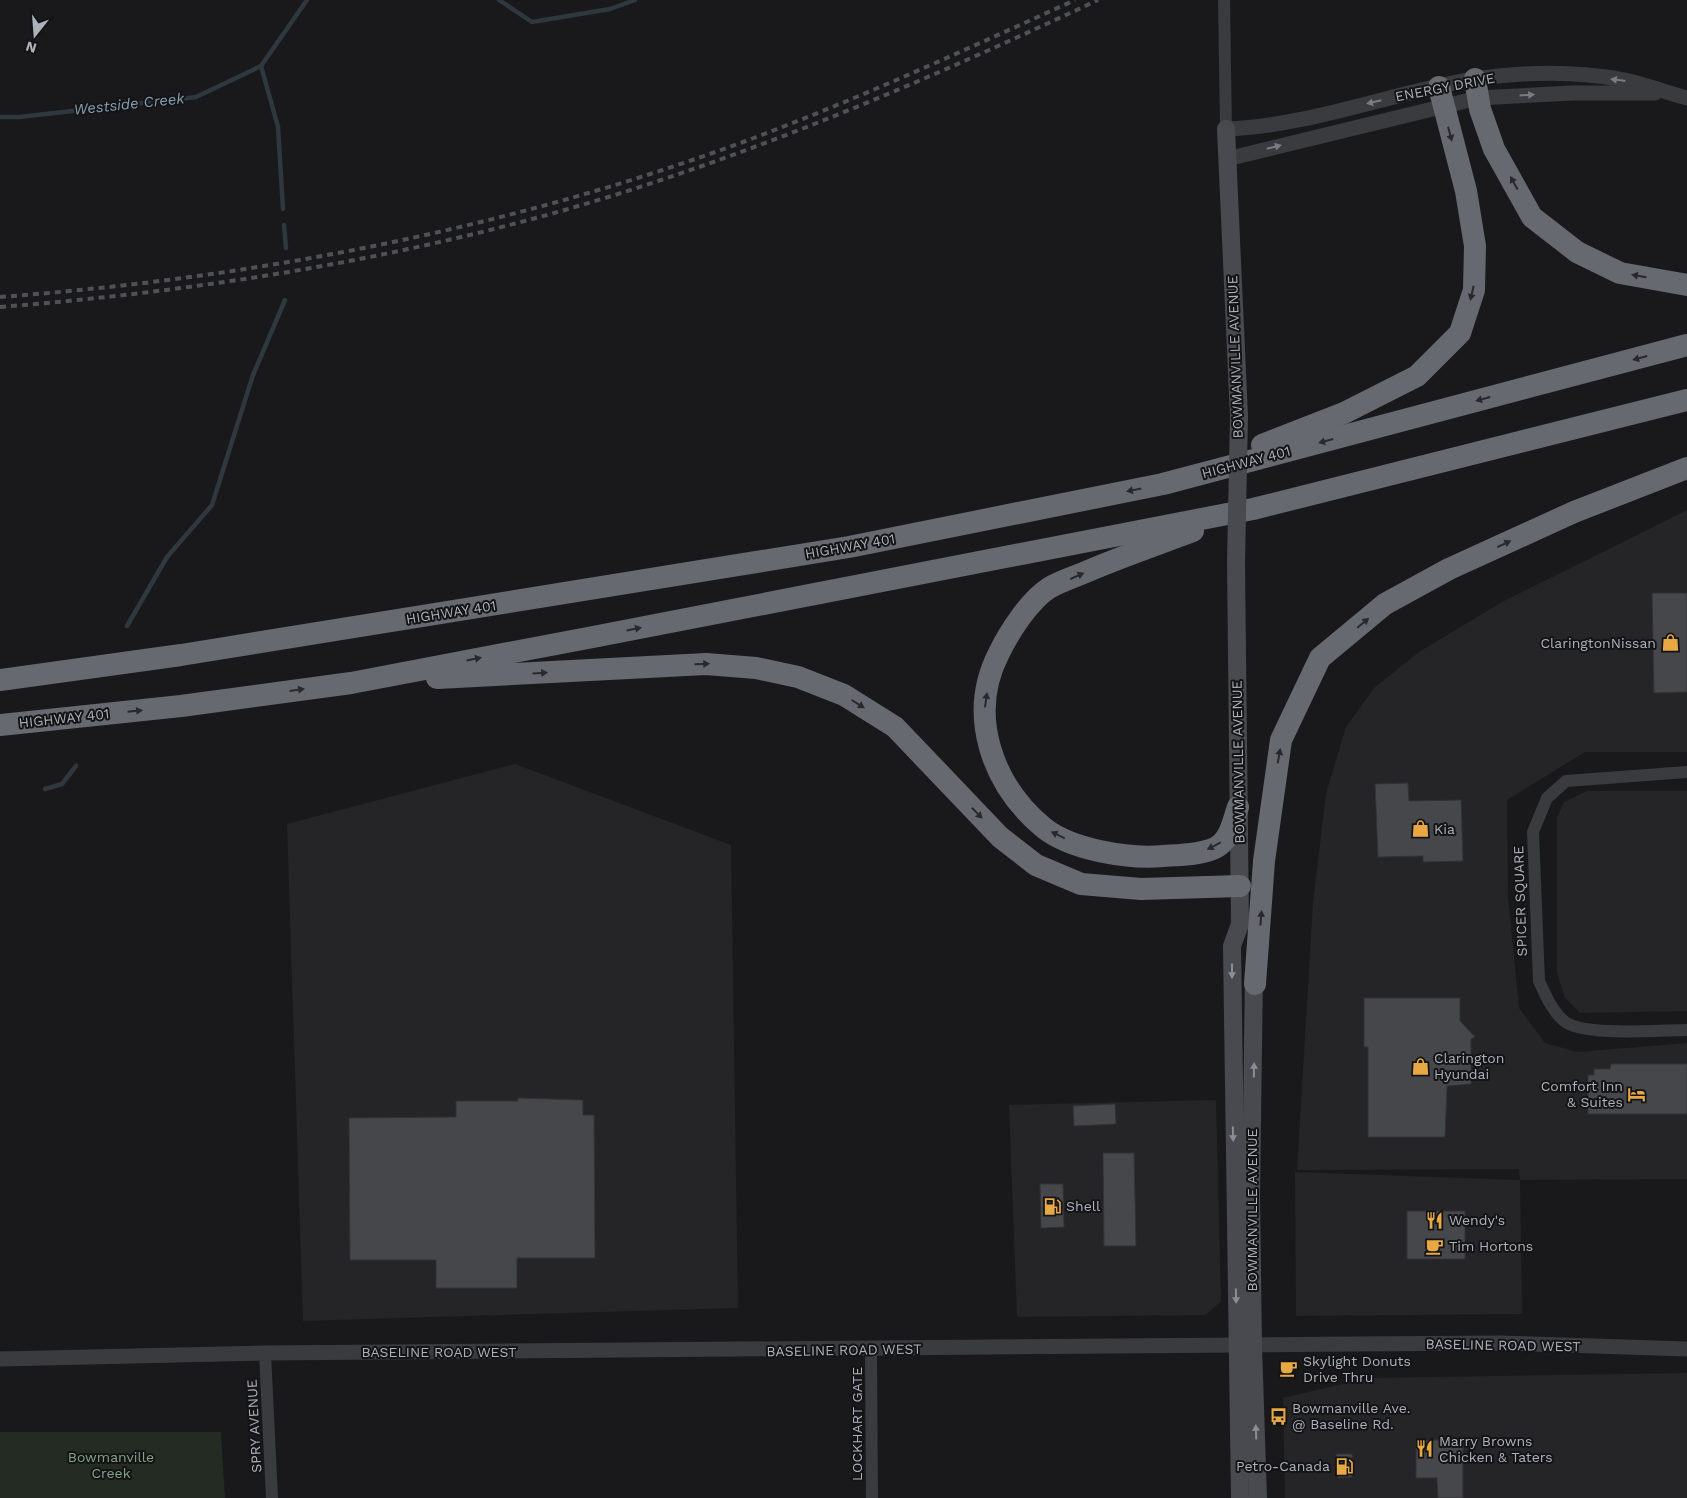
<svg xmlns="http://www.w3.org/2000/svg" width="1687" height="1498" font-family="'Work Sans',sans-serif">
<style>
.built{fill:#252528}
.green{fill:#232b23}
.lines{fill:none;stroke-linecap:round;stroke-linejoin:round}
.stream{stroke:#2f383e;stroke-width:4.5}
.building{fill:#46474b;stroke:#333337}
.minor{stroke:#3a3b3f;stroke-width:12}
.tertiary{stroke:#3a3b3f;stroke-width:15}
.secondary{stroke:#484a4f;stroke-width:18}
.motorway{stroke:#666970;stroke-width:22}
.rail{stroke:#4f5156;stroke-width:4;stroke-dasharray:6 5;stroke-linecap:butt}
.secondary-bridge{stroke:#484a4f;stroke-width:18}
.oneway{fill:#797c83}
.oneway2{fill:#28292c}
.oneway3{fill:#898d95}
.labels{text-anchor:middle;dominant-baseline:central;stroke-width:4;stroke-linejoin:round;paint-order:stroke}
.street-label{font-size:14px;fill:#acb1ba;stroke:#141416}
.poi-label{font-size:14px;fill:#acb1ba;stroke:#141416;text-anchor:start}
.park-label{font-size:14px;fill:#84a385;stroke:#141416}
.water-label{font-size:15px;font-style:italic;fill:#859fb2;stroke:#141416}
</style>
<rect width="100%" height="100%" fill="#19191b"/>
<g class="built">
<polygon points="1687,510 1687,752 1585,752 1507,800 1508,896 1519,1008 1545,1043 1577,1052 1687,1043 1687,1179 1520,1180 1522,1314 1296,1316 1295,1172 1520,1180 1519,1169 1297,1170 1313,903 1326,793 1346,727 1374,688 1419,652 1502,602"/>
<polygon points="515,764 731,845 738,1308 303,1321 287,824"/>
<polygon points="1587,791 1687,791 1687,1011 1580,1013 1565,998 1557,973 1557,817 1564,802"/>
<polygon points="1216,1100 1221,1301 1206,1315 1017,1317 1009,1105"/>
<polygon points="1687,1373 1687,1498 1285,1498 1283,1398 1368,1378"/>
</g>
<polygon class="green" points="0,1432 221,1432 225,1498 0,1498"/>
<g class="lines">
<g class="stream">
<polyline points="499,0 532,22 610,9 635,0"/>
<polyline points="261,66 278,127 283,209"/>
<polyline points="0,117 19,117 196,97 261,66 307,0"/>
<polyline points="284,225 286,248"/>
<polyline points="127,626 167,557 212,505 253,375 285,300"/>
<polyline points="45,789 62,784 76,766"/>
</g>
</g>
<g class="building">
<polygon points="1652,593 1687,593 1687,692 1654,693"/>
<polygon points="1408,783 1409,801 1461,800 1463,861 1423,862 1423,856 1378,857 1375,784"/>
<polygon points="1364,998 1460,998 1460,1021 1475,1037 1471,1039 1471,1084 1447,1086 1445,1137 1368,1137 1368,1047 1364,1047"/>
<polygon points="1611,1064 1687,1064 1687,1114 1588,1114 1588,1075 1594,1075 1594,1069 1610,1069"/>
<polygon points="518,1098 583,1100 583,1115 594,1115 595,1258 517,1258 517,1288 436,1288 436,1260 350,1260 349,1118 456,1117 456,1101 518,1101"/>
<polygon points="1115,1104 1116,1124 1074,1126 1073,1106"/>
<polygon points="1103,1153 1134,1153 1136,1246 1104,1246"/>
<polygon points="1040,1184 1063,1184 1064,1227 1041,1228"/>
<rect x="1407" y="1211" width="58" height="48"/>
<polygon points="1416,1440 1463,1440 1463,1498 1438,1498 1437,1478 1416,1478"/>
<polygon points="1336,1454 1352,1454 1352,1477 1338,1478"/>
</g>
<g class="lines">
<g class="minor">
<polyline points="1224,0 1226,129"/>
<path d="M1687,772L1566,781L1547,798L1533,832L1539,981C1545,994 1552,1011 1564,1021C1583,1037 1660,1030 1687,1030"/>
<polyline points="871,1350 872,1498"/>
<polyline points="265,1353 272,1498"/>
</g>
<g class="tertiary">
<path d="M1226,129C1310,126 1391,93 1474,79C1522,72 1577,71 1625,80C1646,84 1666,93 1687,98"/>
<polyline points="1227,159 1478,98 1572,93 1655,93"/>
<polyline points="0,1359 265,1353 1352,1344 1500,1343 1687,1349"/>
</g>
<g class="secondary">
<polyline points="1226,129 1239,416"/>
<polyline points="1236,563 1240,924 1232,946 1240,1498"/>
<polyline points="1254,972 1251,1196 1253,1346 1258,1498"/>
</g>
<g class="motorway">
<polyline points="1475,79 1480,109 1494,149 1532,217 1577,252 1620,273 1687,285"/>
<polyline points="1262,445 1344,413 1417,376 1460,333 1474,290 1475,246 1466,191 1439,87"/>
<path d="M1193,531C1156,545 1117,558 1081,574C1071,578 1059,582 1049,588C1030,600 1009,632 999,653C967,715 992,785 1044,828C1072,850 1128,859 1163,856C1179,855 1200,855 1215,848C1230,841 1233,821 1238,807"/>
<polyline points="437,678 706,664 756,668 798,677 844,695 895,727 1000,837 1036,865 1081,884 1141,889 1240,886"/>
<polyline points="0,680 181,655 849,547 1163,484 1687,345"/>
<polyline points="0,725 181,706 351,683 593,637 1253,509 1687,400"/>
<polyline points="1255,984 1264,861 1281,740 1320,658 1385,604 1449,569 1574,512 1687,468"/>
</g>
<g class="rail">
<path d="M0,297C253,278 504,230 743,142C856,100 965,50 1075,0"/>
<path d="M0,307C225,289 447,252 661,180C811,130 955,67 1098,0"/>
</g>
<polyline class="secondary-bridge" points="1236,563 1239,416"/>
</g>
<defs><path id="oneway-solid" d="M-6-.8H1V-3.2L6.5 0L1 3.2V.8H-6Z" transform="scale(1.25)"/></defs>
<g class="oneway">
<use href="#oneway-solid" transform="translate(1618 80) rotate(-173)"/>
<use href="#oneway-solid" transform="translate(1527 95) rotate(-3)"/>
<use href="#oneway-solid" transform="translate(1374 102) rotate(167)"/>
<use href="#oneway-solid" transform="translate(1274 147) rotate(-14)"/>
</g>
<g class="oneway2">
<use href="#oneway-solid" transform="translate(1450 134) rotate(75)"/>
<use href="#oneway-solid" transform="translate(1514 183) rotate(-119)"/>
<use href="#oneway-solid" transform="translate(1639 276) rotate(-170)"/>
<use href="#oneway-solid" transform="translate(1472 293) rotate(103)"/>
<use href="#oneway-solid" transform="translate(1640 358) rotate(165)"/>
<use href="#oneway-solid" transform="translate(1483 399) rotate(165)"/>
<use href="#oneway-solid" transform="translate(1326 441) rotate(165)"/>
<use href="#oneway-solid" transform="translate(1134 490) rotate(169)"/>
<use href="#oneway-solid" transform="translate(1504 544) rotate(-25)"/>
<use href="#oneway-solid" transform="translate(1077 576) rotate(-24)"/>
<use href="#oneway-solid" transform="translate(1363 623) rotate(-40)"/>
<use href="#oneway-solid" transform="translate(634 629) rotate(-11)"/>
<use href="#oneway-solid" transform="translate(474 659) rotate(-11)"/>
<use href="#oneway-solid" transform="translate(702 664) rotate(-1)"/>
<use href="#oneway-solid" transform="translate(540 673) rotate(-3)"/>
<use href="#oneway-solid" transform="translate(297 690) rotate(-8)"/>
<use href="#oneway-solid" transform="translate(986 700) rotate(-82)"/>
<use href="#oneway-solid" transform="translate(858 704) rotate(32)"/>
<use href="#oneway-solid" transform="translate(135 711) rotate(-6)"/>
<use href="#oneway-solid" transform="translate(1279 756) rotate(-80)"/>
<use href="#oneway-solid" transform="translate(977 813) rotate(46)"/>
<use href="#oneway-solid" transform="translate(1058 835) rotate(-154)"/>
<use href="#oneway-solid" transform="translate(1214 846) rotate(152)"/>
<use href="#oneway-solid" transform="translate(1261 918) rotate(-85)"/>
</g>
<g class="oneway3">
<use href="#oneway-solid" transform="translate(1232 971) rotate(90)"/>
<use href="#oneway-solid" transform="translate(1254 1070) rotate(-89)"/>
<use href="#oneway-solid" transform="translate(1233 1134) rotate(89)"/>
<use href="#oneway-solid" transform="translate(1236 1296) rotate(89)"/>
<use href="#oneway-solid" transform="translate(1256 1432) rotate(-92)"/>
</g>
<defs>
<symbol id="shop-bare" viewBox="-9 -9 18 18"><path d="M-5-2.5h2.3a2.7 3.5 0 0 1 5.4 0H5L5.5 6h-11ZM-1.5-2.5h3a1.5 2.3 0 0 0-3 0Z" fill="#e8a944" stroke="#141416" stroke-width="2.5" paint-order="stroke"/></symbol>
<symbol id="hotel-bare" viewBox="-9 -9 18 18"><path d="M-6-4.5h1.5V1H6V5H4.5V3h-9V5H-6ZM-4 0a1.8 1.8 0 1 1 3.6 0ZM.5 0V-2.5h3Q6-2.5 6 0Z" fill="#e8a944" stroke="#141416" stroke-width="2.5" paint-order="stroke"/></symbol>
<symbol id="fuel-bare" viewBox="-9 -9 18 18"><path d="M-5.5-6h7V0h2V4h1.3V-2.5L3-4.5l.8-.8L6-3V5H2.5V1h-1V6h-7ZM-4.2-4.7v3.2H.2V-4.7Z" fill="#e8a944" stroke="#141416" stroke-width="2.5" paint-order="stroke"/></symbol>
<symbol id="restaurant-bare" viewBox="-9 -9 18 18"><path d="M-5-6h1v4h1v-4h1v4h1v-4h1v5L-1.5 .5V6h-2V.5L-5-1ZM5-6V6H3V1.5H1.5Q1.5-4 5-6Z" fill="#e8a944" stroke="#141416" stroke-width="2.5" paint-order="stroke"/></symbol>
<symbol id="cafe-bare" viewBox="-9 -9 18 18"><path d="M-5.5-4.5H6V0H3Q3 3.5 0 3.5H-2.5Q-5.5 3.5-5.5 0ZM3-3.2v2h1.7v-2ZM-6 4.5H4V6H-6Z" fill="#e8a944" stroke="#141416" stroke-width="2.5" paint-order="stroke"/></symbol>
<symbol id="bus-bare" viewBox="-9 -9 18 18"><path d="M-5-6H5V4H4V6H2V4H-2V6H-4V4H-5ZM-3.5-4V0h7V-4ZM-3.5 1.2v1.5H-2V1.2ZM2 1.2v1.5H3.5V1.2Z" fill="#e8a944" stroke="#141416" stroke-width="2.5" paint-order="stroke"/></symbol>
</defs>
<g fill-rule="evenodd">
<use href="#shop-bare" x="1658" y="630" width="25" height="25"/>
<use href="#shop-bare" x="1408" y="816" width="25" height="25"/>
<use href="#shop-bare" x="1408" y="1054" width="25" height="25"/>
<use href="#hotel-bare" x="1624" y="1082" width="25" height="25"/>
<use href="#fuel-bare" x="1040" y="1194" width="25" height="25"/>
<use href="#restaurant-bare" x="1422" y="1208" width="25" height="25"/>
<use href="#cafe-bare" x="1422" y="1234" width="25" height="25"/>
<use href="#cafe-bare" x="1276" y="1356" width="25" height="25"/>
<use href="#bus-bare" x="1266" y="1404" width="25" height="25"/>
<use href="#restaurant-bare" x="1412" y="1436" width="25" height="25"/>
<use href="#fuel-bare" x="1332" y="1454" width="25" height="25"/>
</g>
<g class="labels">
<g class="street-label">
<text transform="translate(1445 87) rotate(-11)">ENERGY DRIVE</text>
<text transform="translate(1235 357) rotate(-92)">BOWMANVILLE AVENUE</text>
<text transform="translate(1246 462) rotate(-15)">HIGHWAY 401</text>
<text transform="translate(850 546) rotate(-10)">HIGHWAY 401</text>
<text transform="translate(451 612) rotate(-9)">HIGHWAY 401</text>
<text transform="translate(64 718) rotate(-6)">HIGHWAY 401</text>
<text transform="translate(1238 762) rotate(-91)">BOWMANVILLE AVENUE</text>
<text transform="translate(1520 901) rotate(-92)">SPICER SQUARE</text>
<text transform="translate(1252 1210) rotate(-90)">BOWMANVILLE AVENUE</text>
<text transform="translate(1503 1345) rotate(1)">BASELINE ROAD WEST</text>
<text transform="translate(844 1350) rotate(-1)">BASELINE ROAD WEST</text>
<text x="439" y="1352">BASELINE ROAD WEST</text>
<text transform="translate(857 1424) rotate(-90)">LOCKHART GATE</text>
<text transform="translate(254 1426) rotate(-93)">SPRY AVENUE</text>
</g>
<g class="poi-label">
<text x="1656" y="643" text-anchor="end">ClaringtonNissan</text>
<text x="1434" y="829">Kia</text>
<text x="1434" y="1058">Clarington<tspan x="1434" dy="16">Hyundai</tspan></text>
<text x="1623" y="1086" text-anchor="end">Comfort Inn<tspan x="1623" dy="16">&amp; Suites</tspan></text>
<text x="1066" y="1206">Shell</text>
<text x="1449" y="1220">Wendy's</text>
<text x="1449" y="1246">Tim Hortons</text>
<text x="1303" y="1361">Skylight Donuts<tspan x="1303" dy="16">Drive Thru</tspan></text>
<text x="1292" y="1408">Bowmanville Ave.<tspan x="1292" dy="16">@ Baseline Rd.</tspan></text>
<text x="1439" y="1441">Marry Browns<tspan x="1439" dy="16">Chicken &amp; Taters</tspan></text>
<text x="1330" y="1466" text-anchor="end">Petro-Canada</text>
</g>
<g class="park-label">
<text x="111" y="1457">Bowmanville<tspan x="111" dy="16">Creek</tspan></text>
</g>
<g class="water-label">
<text transform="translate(129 104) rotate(-6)">Westside Creek</text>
</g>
</g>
<g transform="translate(35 35) rotate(197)" stroke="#141416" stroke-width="4" paint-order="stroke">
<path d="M0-4L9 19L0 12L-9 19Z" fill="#acb1ba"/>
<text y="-8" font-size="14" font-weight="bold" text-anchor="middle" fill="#acb1ba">N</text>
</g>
</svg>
